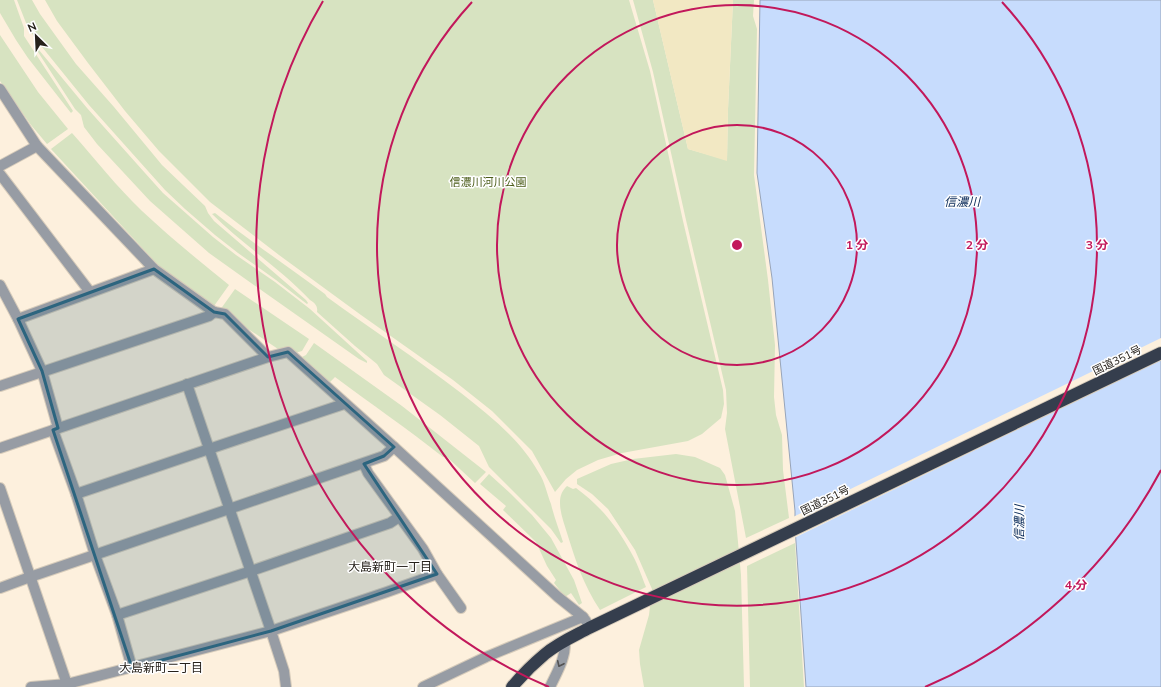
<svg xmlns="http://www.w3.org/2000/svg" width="1161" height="687" font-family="Mulish,'Noto Sans JP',sans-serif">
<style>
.green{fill:#d7e3c1}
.sand{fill:#f2e8c3}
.water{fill:#c7dcfd;stroke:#97a4b9}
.pier{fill:#fdf0dd}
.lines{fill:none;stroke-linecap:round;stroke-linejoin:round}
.street-casing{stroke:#d6cbba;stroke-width:12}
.highway-casing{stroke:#d6cbba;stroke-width:14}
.street{stroke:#979ca4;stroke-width:10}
.highway{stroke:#353e4d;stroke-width:12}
.oneway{stroke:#535252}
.marked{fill:#2c657f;fill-opacity:0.2;stroke:#2c657f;stroke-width:3;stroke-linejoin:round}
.ring{fill:none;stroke:#c2185b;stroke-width:2}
.labels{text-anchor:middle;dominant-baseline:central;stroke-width:3;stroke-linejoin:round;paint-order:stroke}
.park-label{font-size:11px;fill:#4b5c19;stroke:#fff}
.street-label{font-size:11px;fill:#26211b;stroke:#fff}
.water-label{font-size:12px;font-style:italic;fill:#062756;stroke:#fff}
.neighbourhood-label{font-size:12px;fill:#26211b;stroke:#fff}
.centre{fill:#c2185b;stroke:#fff;stroke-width:2}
.ring-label{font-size:12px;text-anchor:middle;font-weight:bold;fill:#c2185b;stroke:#fff;stroke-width:3;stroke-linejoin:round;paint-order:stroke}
</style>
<rect width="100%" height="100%" fill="#fdf0dd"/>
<g class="green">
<polygon points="0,0 14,0 24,28 24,36 73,111 71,113 28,58 16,40 0,13"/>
<polygon points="17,0 32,0 40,14 76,64 114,107 162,165 205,206 208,213 214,221 306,300 308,303 307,304 303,301 276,280 238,253 215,235 185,209 165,190 89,105 38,42 28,28"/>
<polygon points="45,0 629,0 650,71 683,221 723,390 724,404 721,418 702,434 688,441 622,453 598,460 577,470 566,479 555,492 532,451 492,411 453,380 361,315 279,255 210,202 159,151 125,111 88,63 57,21"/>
<polygon points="633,0 653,0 688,149 727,160 728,109 733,0 754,0 753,16 757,29 754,175 768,280 775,345 774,397 776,415 782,435 783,470 789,518 746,538 725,429 727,413 726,390 686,220 653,72"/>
<polygon points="0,35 38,92 68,129 47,144 31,125 0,81"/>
<polygon points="34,44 87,108 145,173 163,193 213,237 236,255 275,282 310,309 367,361 367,363 359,359 244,278 209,253 150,201 97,144 84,127 81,115 75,109 36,49"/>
<path d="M72,133C95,159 117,187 142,211C170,237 199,261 229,285L214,306L177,280L158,265L51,149Z"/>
<path d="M215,213C251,242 289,267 325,294L327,297C371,329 417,359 461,393C490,416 520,439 539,473C545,482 547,494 551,504C554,517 559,529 563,542L561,543L551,529L489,467L479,446L440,415L384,375L377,364L355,346L317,312C318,306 315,303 310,300C280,268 243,245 212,214Z"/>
<polygon points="235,289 309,339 302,351 295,353 287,348 278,349 220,310"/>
<path d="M314,343L402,406L486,472L475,483L447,457H443C408,429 371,404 335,377L328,384L298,359L306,355Z"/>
<polygon points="676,454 695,457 720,468 725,475 735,511 738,542 741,575 744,687 644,687 640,664 639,650 649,615 652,589 635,550 608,509 592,494 577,484 577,479 611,464 633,459"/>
<polygon points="489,474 511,494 532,515 551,538 574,580 582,603 579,605 571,593 565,597 554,583 556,580 547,566 536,542 503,510 506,506 480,484"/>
<path d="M567,486L573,489L576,488C601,506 619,529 633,556C638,565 642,577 646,587L600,610C583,584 576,562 567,533C564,523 560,513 560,503C560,495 562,491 567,486Z"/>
<polygon points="795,543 804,687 750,687 747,566"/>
</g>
<polygon class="sand" points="653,0 733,0 728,109 727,161 688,149"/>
<polygon class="water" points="760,0 1161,0 1161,687 806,687 795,527 795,511 772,278 757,173"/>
<polygon class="pier" points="1161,338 1161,360 794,538 793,517"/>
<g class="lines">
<defs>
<g id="street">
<polyline points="0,89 37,146 154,269 214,312 225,314 268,357"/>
<polyline points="0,166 37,146"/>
<polyline points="0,174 90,292"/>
<polyline points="0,285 18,319 42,371 58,428"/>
<polyline points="18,319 154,269"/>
<polyline points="187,384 271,631 284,671 286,687"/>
<polyline points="0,386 209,316 214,312"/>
<polyline points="53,430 76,494 95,555 117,615 132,668"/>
<polyline points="0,448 268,357 288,352 394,447 558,597 583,617"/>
<polyline points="364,464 368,473 423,549 437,574 461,608"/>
<polyline points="0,488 68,687"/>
<polyline points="76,494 209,449 344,404"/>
<polyline points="0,588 30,577 384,456 394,447"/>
<polyline points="117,615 251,571 390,523 399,517"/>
<polyline points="31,687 67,684 271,631 387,592 437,574"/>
<polyline points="423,687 486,657 583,617 586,621"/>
<path d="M550,687C557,672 566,658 565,641"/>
</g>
<path id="highway" d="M512,687C522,675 533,664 545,654C558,643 574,636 589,628L1161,353"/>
</defs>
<use href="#street" class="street-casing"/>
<use href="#highway" class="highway-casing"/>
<use href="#street" class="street"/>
<use href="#highway" class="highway"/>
</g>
<defs><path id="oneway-chevron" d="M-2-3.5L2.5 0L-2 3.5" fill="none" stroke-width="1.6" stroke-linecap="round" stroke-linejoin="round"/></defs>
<use class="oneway" href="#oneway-chevron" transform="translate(560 664) rotate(115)"/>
<path class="marked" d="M154,269L214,312L225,314L268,357L288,352L394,447L384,456L364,464L437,574L271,631L132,668L53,430L58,428L42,371L18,319Z"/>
<g class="ring">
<circle cx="737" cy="245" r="120"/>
<circle cx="737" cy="245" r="240"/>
<path d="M1002 2A360 360 0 1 1 472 2"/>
<path d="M1161 470A480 480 0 0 1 925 687M549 687A480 480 0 0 1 323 1"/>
</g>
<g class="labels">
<g class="park-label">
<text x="488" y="182">信濃川河川公園</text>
</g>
<g class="street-label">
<text transform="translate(1117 360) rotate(-26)">国道351号</text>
<text transform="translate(825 500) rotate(-26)">国道351号</text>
</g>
<g class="water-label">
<text x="962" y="201">信濃川</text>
<text transform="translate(1019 523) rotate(-89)">信濃川</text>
</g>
<g class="neighbourhood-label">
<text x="390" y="566">大島新町一丁目</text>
<text x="161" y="667">大島新町二丁目</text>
</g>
</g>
<circle cx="737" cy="245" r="6" class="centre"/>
<g class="ring-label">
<text x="857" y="249">1 分</text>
<text x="977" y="249">2 分</text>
<text x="1097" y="249">3 分</text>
<text x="1076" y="589">4 分</text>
</g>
<g transform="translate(36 36) rotate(336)" stroke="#ffffff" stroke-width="3" paint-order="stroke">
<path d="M0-3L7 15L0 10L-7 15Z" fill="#26211b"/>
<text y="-6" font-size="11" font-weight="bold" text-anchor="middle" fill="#26211b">N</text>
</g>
</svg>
